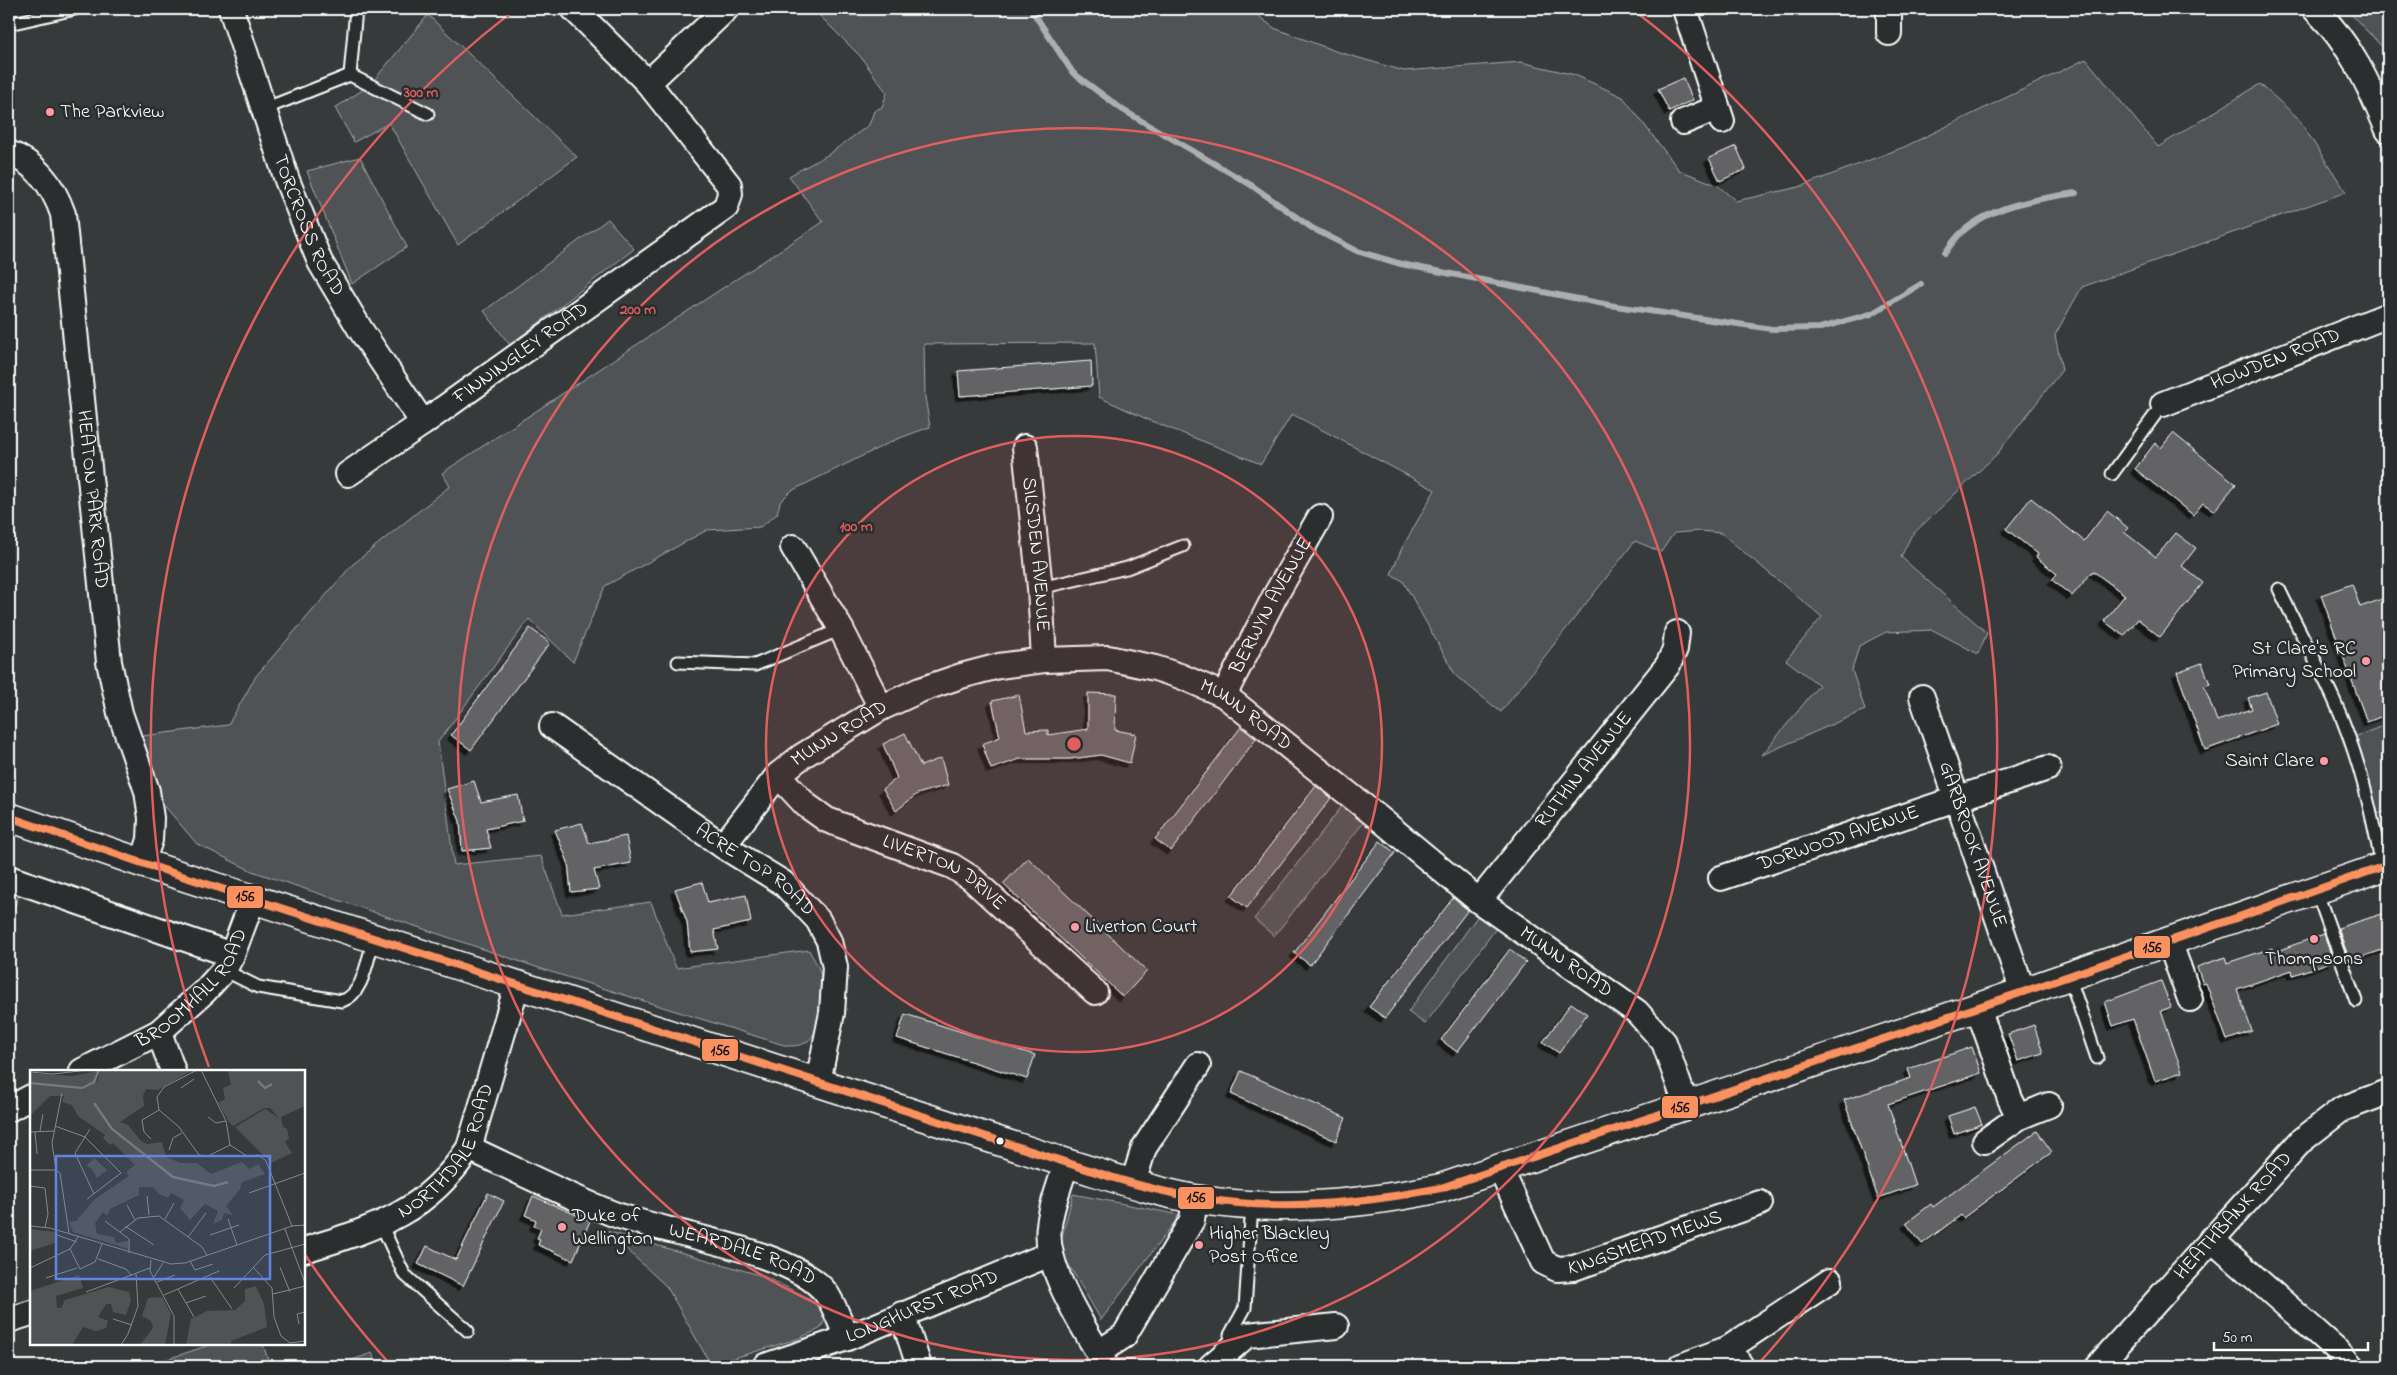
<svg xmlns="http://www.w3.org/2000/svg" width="2397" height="1375" font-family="'Indie Flower',sans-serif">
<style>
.green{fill:#505354;stroke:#a8a9aa}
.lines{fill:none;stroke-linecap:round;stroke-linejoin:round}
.stream{stroke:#adaeaf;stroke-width:6}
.building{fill:#636465;stroke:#fff;filter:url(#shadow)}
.lane-casing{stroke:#fff;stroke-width:15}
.street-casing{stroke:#fff;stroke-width:28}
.primary-casing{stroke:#fff;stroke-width:31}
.lane{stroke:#2a2d2e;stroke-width:11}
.street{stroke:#2a2d2e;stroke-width:24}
.primary{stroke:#2a2d2e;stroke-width:28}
.bus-1-casing{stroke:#2a2d2e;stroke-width:11}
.bus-1{stroke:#fa915f;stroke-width:8}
.ring{fill:none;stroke:#e05e5e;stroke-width:2.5}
.poi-dot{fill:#ff9aa2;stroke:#2a2d2e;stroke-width:2}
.bus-dot{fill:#fff;stroke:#2a2d2e;stroke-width:2}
.labels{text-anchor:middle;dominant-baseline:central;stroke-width:5;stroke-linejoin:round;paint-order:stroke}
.poi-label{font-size:20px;fill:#fff;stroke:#2a2d2e;text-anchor:start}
.street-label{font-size:20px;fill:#fff;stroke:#2a2d2e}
.inset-river{fill:none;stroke:#767879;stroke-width:2.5}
.inset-road{fill:none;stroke:#878989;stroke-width:1}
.view{fill:#6183e4;fill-opacity:0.15;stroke:#6183e4;stroke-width:2.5}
.inset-edge{fill:none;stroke:#fff;stroke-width:2.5}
.centre{fill:#e05e5e;stroke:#2a2d2e;stroke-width:2.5}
.ring-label{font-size:15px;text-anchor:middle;font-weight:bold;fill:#e05e5e;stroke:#2a2d2e;stroke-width:5;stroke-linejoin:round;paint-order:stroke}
.line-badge{stroke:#2a2d2e;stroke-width:2}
.pale-badge-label{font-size:14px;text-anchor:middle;font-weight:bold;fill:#111}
</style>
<defs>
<filter id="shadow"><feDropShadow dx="-4.5" dy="4.5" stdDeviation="0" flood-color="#0009"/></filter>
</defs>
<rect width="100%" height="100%" fill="#373a3b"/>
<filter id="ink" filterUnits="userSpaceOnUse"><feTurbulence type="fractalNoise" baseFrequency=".02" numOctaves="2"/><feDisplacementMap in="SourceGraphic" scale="10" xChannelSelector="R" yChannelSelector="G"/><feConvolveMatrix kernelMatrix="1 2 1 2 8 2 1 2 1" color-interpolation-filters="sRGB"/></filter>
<g filter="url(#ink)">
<g class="green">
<path d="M813,9H1237L1256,14L1274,28L1335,51L1404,71L1521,62L1575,75L1623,97L1679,170L1717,185L1736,201L1799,187L1904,147L2086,59L2158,147L2260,84L2297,117L2346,192L2082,287L2055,335L2062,370L1997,454L1911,536L1901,557L1987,633L1978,654L1933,630L1886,632L1859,646L1852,670L1865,710L1762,755L1819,685L1786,660L1822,617L1721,533L1701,531L1674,533L1661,552L1635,541L1501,712L1456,676L1403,581L1391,574L1402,548L1435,490L1292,414L1261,464L1151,421L1099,397L1095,343L924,344L925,397L930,427L897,439L791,491L780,502L777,514L760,527L707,530L605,586L573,662L529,619L438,742L454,865L541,856L562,914L651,902L676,968L809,950C812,957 818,964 820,972C824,992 825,1024 809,1040C803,1046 794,1046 787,1046L545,970L252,871L197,844L151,790L142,736L228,725L256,676L352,565L450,486L442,473L823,222L789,176L829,154L869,125L874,111L882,107L887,93L860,56Z"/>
<polygon points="2346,9 2388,9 2388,53"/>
<polygon points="428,15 577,157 458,245 389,123 354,142 335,108 370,85"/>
<polygon points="360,157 407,247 352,284 307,171"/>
<polygon points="608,219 634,249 510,345 484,311"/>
<polygon points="2388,724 2388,811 2378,814 2354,737"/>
<polygon points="1346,801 1367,818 1274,936 1254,919"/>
<polygon points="9,863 25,876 9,925"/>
<polygon points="1482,910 1500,923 1425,1024 1408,1012"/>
<polygon points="1073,1194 1180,1215 1101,1320 1059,1248"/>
<polygon points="607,1231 763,1276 807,1297 827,1316 820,1329 797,1339 711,1365 667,1287"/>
<polygon points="213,1344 263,1344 270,1366 146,1366"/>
<polygon points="372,1353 377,1366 355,1366 352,1360"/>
</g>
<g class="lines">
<g class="stream">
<polyline points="1031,9 1073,73 1123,110 1251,185 1312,228 1357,251 1401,264 1609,305 1772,329 1820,328 1871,314 1921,284"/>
<path d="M1945,253C1950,246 1956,237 1962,232C1993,205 2037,199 2076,193"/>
</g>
</g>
<g class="building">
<polygon points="1683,78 1693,100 1669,111 1658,89"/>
<polygon points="1736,146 1746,169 1720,181 1709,158"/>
<polygon points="1091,361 1092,386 960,396 958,371"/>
<polygon points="2173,433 2236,484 2214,511 2203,503 2193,515 2135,469 2155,443 2161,448"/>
<polygon points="2031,498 2084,541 2107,511 2128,528 2124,532 2156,557 2176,533 2196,548 2182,566 2203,583 2160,637 2138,619 2124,636 2104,621 2125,595 2093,571 2072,596 2052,580 2057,574 2036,557 2038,554 2006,529"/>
<polygon points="2352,584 2360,607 2388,597 2388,714 2367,722 2321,595"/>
<polygon points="530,628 550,643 471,750 451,735"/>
<polygon points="2202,663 2210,684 2204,686 2217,721 2252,709 2248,698 2266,692 2277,724 2205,750 2177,672"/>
<polygon points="1088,693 1116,694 1115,730 1136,734 1130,763 1101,755 1070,759 1020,759 991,769 982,744 1000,737 992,701 1019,695 1026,731 1048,730 1048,735 1088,729"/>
<polygon points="1241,727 1256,739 1171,851 1155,839"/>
<polygon points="905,733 921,766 941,758 948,785 917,794 896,811 883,789 897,778 883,744"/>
<polygon points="474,781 481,802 518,795 523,821 486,829 491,848 462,851 460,821 447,789"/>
<polygon points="1316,786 1331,798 1247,908 1231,896"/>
<polygon points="582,823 589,843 626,836 631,863 594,870 599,889 571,892 568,862 555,830"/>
<polygon points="1380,841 1395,853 1310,965 1294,953"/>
<polygon points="1028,858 1147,971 1123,997 1003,884"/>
<polygon points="702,882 708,903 746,895 751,922 714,930 718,949 690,952 687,922 675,889"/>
<polygon points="1453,898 1468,910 1385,1018 1369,1007"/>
<polygon points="2388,912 2388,948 2350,961 2338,928"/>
<polygon points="2324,934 2333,961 2293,975 2292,970 2237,989 2252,1031 2227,1040 2206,983 2203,984 2197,967 2225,957 2227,963 2272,948 2274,952"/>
<polygon points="1510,949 1526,962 1457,1052 1441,1040"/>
<polygon points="2161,981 2171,1007 2161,1011 2182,1072 2155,1081 2133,1019 2113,1026 2105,1002"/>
<polygon points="1571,1003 1587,1014 1559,1053 1543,1042"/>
<polygon points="905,1014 1035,1055 1027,1079 897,1038"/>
<polygon points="2034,1025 2043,1053 2018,1061 2008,1034"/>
<polygon points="1972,1047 1981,1073 1888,1104 1915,1185 1878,1198 1844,1100 1911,1078 1908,1069"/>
<polygon points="1241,1071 1346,1118 1336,1141 1231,1094"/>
<polygon points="1975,1107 1982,1124 1954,1134 1948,1116"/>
<polygon points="2037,1131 2052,1152 1963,1218 1961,1215 1922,1244 1906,1223 1931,1204 1933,1207"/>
<polygon points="488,1193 504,1201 463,1286 418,1264 427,1246 456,1260"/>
<polygon points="533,1196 590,1221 573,1260 538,1245 540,1239 537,1238 541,1229 534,1226 536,1220 525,1215"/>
</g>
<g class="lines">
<defs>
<g id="lane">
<polyline points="9,24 75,9"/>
<polyline points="350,75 428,114"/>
<polyline points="264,109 350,75 356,9"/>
<polyline points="2112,474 2163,404"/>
<polyline points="1040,588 1127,568 1183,546"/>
<path d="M2279,589C2297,627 2318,664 2335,702C2359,756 2371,810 2382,867"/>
<polyline points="678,662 755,665 841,629"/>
<polyline points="2316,890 2356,1001"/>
<path d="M224,970L258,987L342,1001C364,994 367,959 374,939"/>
<polyline points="2069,976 2097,1058"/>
<polyline points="381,1224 404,1274 468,1331"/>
<polyline points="1239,1342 1230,1335 1245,1308 1252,1205"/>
</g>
<g id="street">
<path id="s1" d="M231,9L287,180L320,262L360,329L423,423"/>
<polyline points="1685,9 1722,121"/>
<polyline points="1889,9 1889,33"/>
<path d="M2315,9C2352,46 2368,83 2388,130"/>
<polyline points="648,83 726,9"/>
<polyline points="1683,122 1717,108"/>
<path id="s2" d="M9,153C37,164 53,185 63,214L109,662L120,713L147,791L151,818L150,840L142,863"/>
<path id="s3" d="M2163,404L2388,315"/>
<path id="s4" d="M1025,447L1040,588L1044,660"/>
<path id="s5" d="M348,474L423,423L726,207L730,194L729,185L648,83L574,9"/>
<polyline points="793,547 841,629 881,708"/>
<path id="s6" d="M1224,695L1275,596L1320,517"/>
<path id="s7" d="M1922,697L2023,992"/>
<path id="s8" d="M552,726L723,846L783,883L818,920L829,941L835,967L832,1013L818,1082"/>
<path id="s9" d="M778,775L806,805L827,820L952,866L971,878L1095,992"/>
<path id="s10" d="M723,846L778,775L802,756L881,708L920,690L961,676L999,666L1044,660L1108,658L1155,668L1180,676L1224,695L1380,819L1479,901L1637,1012L1664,1042L1686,1105"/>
<polyline points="9,878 232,955"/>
<path id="s11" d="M1721,878L2048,768"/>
<path id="s12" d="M1479,901L1668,665L1675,649L1677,633"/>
<polyline points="2169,941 2190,999"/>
<polyline points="1978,1008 2010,1099 2019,1117"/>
<polyline points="159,1032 173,1071"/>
<path id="s13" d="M82,1071L159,1032L205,991L224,970L232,955L253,899"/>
<polyline points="9,1109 31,1097"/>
<polyline points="1985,1141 2019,1117 2049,1105"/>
<path id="s14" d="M469,1148C516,1170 563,1194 611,1213C662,1233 794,1250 826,1293C835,1307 841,1323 847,1338"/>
<path d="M1066,1163C1061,1183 1051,1205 1049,1226C1043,1268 1086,1330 1106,1366"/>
<path id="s15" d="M1500,1168L1543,1262L1557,1269L1574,1268L1760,1203"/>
<polyline points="1133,1183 1144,1148 1198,1065"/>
<polyline points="2211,1239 2338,1351 2351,1366"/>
<path id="s16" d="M304,1250C375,1228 426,1214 469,1148L517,985"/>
<polyline points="902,1314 919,1366"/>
<polyline points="9,1320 31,1313"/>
<polyline points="1729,1348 1741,1366"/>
<polyline points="1099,1352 1124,1336 1192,1220 1195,1199"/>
<path id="s17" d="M765,1366L847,1338L1050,1254"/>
<polyline points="1211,1366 1247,1335 1336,1326"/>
<polyline points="1681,1366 1729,1348 1830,1281"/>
<path id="s18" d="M2098,1366L2301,1141L2342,1109L2388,1092"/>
</g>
<path id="primary" d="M9,817L142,863L1066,1163C1109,1176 1151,1191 1195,1199C1277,1213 1360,1205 1441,1188L2023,992L2388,865"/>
</defs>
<use href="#lane" class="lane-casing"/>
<use href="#street" class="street-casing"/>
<use href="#primary" class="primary-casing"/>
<use href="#lane" class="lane"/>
<use href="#street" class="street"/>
<use href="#primary" class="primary"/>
<defs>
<path id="bus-1" d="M9,817L142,863L1114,1178C1231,1214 1322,1211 1441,1188L2023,992L2388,865"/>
</defs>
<use href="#bus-1" class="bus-1-casing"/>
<use href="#bus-1" class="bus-1"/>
</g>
</g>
<circle cx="1074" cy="744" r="308" fill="#e05e5e" fill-opacity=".12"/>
<g class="ring">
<circle cx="1074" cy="744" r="308"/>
<circle cx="1074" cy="744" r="616"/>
<path d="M388 1362A923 923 0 0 1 304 1253M209 1067A923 923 0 0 1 512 12M1636 12A923 923 0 0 1 1760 1362"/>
</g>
<g class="poi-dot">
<circle cx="50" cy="112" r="5"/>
<circle cx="2366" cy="661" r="5"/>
<circle cx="2324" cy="761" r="5"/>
<circle cx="1075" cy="927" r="5"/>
<circle cx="2314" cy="939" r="5"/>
<circle cx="562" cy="1227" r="5"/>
<circle cx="1199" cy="1245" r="5"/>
</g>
<circle class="bus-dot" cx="1000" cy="1141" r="4.5"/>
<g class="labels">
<g class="poi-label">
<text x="60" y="112">The Parkview</text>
<text x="2356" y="649" text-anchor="end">St Clare's RC<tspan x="2356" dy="23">Primary School</tspan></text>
<text x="2314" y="761" text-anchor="end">Saint Clare</text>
<text x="1085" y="927">Liverton Court</text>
<text x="2314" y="959" text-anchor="middle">Thompsons</text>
<text x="572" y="1216">Duke of<tspan x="572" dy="23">Wellington</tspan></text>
<text x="1209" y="1234">Higher Blackley<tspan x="1209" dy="23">Post Office</tspan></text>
</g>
<g class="street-label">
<text stroke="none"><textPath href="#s1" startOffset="230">TORCROSS ROAD</textPath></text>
<text stroke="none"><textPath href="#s5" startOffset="211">FINNINGLEY ROAD</textPath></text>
<text stroke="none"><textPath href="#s3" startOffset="121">HOWDEN ROAD</textPath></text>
<text stroke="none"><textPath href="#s2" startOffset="371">HEATON PARK ROAD</textPath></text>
<text stroke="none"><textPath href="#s4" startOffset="108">SILSDEN AVENUE</textPath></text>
<text stroke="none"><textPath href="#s6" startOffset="101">BERWYN AVENUE</textPath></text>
<text stroke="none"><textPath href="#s10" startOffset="599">MUNN ROAD</textPath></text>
<text stroke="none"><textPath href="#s10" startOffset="164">MUNN ROAD</textPath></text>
<text stroke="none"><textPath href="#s12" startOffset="168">RUTHIN AVENUE</textPath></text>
<text stroke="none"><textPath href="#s11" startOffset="124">DORWOOD AVENUE</textPath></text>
<text stroke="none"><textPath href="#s7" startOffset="156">GARBROOK AVENUE</textPath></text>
<text stroke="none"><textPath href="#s8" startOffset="249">ACRE TOP ROAD</textPath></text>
<text stroke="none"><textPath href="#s9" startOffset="196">LIVERTON DRIVE</textPath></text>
<text stroke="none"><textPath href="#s10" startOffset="1004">MUNN ROAD</textPath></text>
<text stroke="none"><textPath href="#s13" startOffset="141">BROOMHALL ROAD</textPath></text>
<text stroke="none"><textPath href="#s16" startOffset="184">NORTHDALE ROAD</textPath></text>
<text stroke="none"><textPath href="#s18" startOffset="202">HEATHBANK ROAD</textPath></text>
<text stroke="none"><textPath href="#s15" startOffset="211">KINGSMEAD MEWS</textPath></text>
<text stroke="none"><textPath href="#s14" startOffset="294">WEARDALE ROAD</textPath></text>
<text stroke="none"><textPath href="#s17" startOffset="168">LONGHURST ROAD</textPath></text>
</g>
</g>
<g transform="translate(30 1070)">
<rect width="275" height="275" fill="#373a3b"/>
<path d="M70,0H163L128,20L116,19L113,26L114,36L90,52L98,55L110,70L117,74L132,72L136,87L151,93H167L181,104L212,92L219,99L228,94L235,104L212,112L210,119L196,136L203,145L194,143L192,150L183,154L188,141L175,134L160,150L150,138L154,130L141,123L138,128L129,124L123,117H109V125L80,139L77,146L73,142L65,153L67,164L84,167L86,173L98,171V179L43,162L39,152L46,151L65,129L99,106L96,102L105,95L83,73L80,75L73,68L75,65L48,46L42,35L32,32L34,26H20L0,46V14L53,19L68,10ZM198,0H275V36L251,47L253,57L257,59L259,68L255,72L262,83L241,93L205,57L235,39L249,48L240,38H234L203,56L199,52L188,33L195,29L193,18L201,15ZM68,1L64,12L51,17L0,12V3L42,6ZM64,88L77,100L67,108L61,98L56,96ZM0,159L26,162L25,173L0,181ZM49,205L53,218L26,226L27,238H31L35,230L79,217L99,222L101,231L96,245L83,242L81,234H76L68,247L78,251L76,258L66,261L53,257L42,275H0V221ZM226,216L234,234L237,257L201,271V275H156L161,249L177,241L205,240L215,231V219ZM132,227L141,244L135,275H110L123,258L121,251L112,246L118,228Z" fill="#505354"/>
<path class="inset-river" d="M228,11L235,18L242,14M0,13L52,18L64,12L69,0M64,33L82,59L143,107L184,116L198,112"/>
<path class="inset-road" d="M167,0L134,17L127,27L129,40L149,57L169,85L178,86L200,75M171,0L196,51L200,75L217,86L229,85L236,91L262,156M0,2L23,4L58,0M151,18L164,9M178,47L186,53L196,51M25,56L55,67L91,103L57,129M60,59L45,83L64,124M10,61L13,44M0,62L25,61M5,62L7,84M121,69L114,62L112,50L129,40M139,80L143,68L152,63M0,100H26L30,103L39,163M26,100L22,73L32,23M0,116L15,118L18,144L15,157M219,123L275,103M117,126L119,145M97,135L105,150M135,149L144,133M198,149L207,175M75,151L99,169V183M0,156L20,158L141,194L155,193L262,156L275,155M95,156L124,175M26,159L27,165L47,172M255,159L275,213M90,162L108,148L129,146L172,177L177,185M180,165L209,155M158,167L176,143M40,179L50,199L65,192L72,174M68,189L96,199L102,206M121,190L120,201L144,246V275M160,191L165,200L183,194M223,197L242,218L244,247L251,266L260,273L275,271M250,197L260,222M0,198L40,179L48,167M124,207L133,193M180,207L202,239M16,208L47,198M127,212L145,205M204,218L235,185L275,174M148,219L164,247M56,222L120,198M243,224L275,216M134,225L189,201M156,233L176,226M83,249L102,255M269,254L267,244L275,242M91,275L98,264L108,236L106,204"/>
<path class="view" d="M26,86H240V209H26Z"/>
<rect width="275" height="275" class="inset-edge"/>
</g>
<circle cx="1074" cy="744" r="8" class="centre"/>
<g class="ring-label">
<text x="421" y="97">300 m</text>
<text x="638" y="314">200 m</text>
<text x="856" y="531">100 m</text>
</g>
<g class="line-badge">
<rect x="226" y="885" width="38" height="24" rx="5" fill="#fa915f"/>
<rect x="2133" y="935" width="38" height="24" rx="5" fill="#fa915f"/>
<rect x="701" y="1038" width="38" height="24" rx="5" fill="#fa915f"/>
<rect x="1661" y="1095" width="38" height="24" rx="5" fill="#fa915f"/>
<rect x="1177" y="1186" width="38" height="24" rx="5" fill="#fa915f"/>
</g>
<g class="pale-badge-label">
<text x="245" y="901">156</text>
<text x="2152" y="952">156</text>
<text x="720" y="1055">156</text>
<text x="1680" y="1112">156</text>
<text x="1196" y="1202">156</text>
</g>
<rect width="2397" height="1375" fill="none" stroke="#2a2d2e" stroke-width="30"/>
<rect x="15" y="15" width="2367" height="1345" fill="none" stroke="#fff" stroke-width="2" filter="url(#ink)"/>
<path d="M2214 1342v8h154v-8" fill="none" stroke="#ffffff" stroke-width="2.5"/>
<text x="2222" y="1342" font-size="15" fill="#ffffff" stroke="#2a2d2e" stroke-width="4" paint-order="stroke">50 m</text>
</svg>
